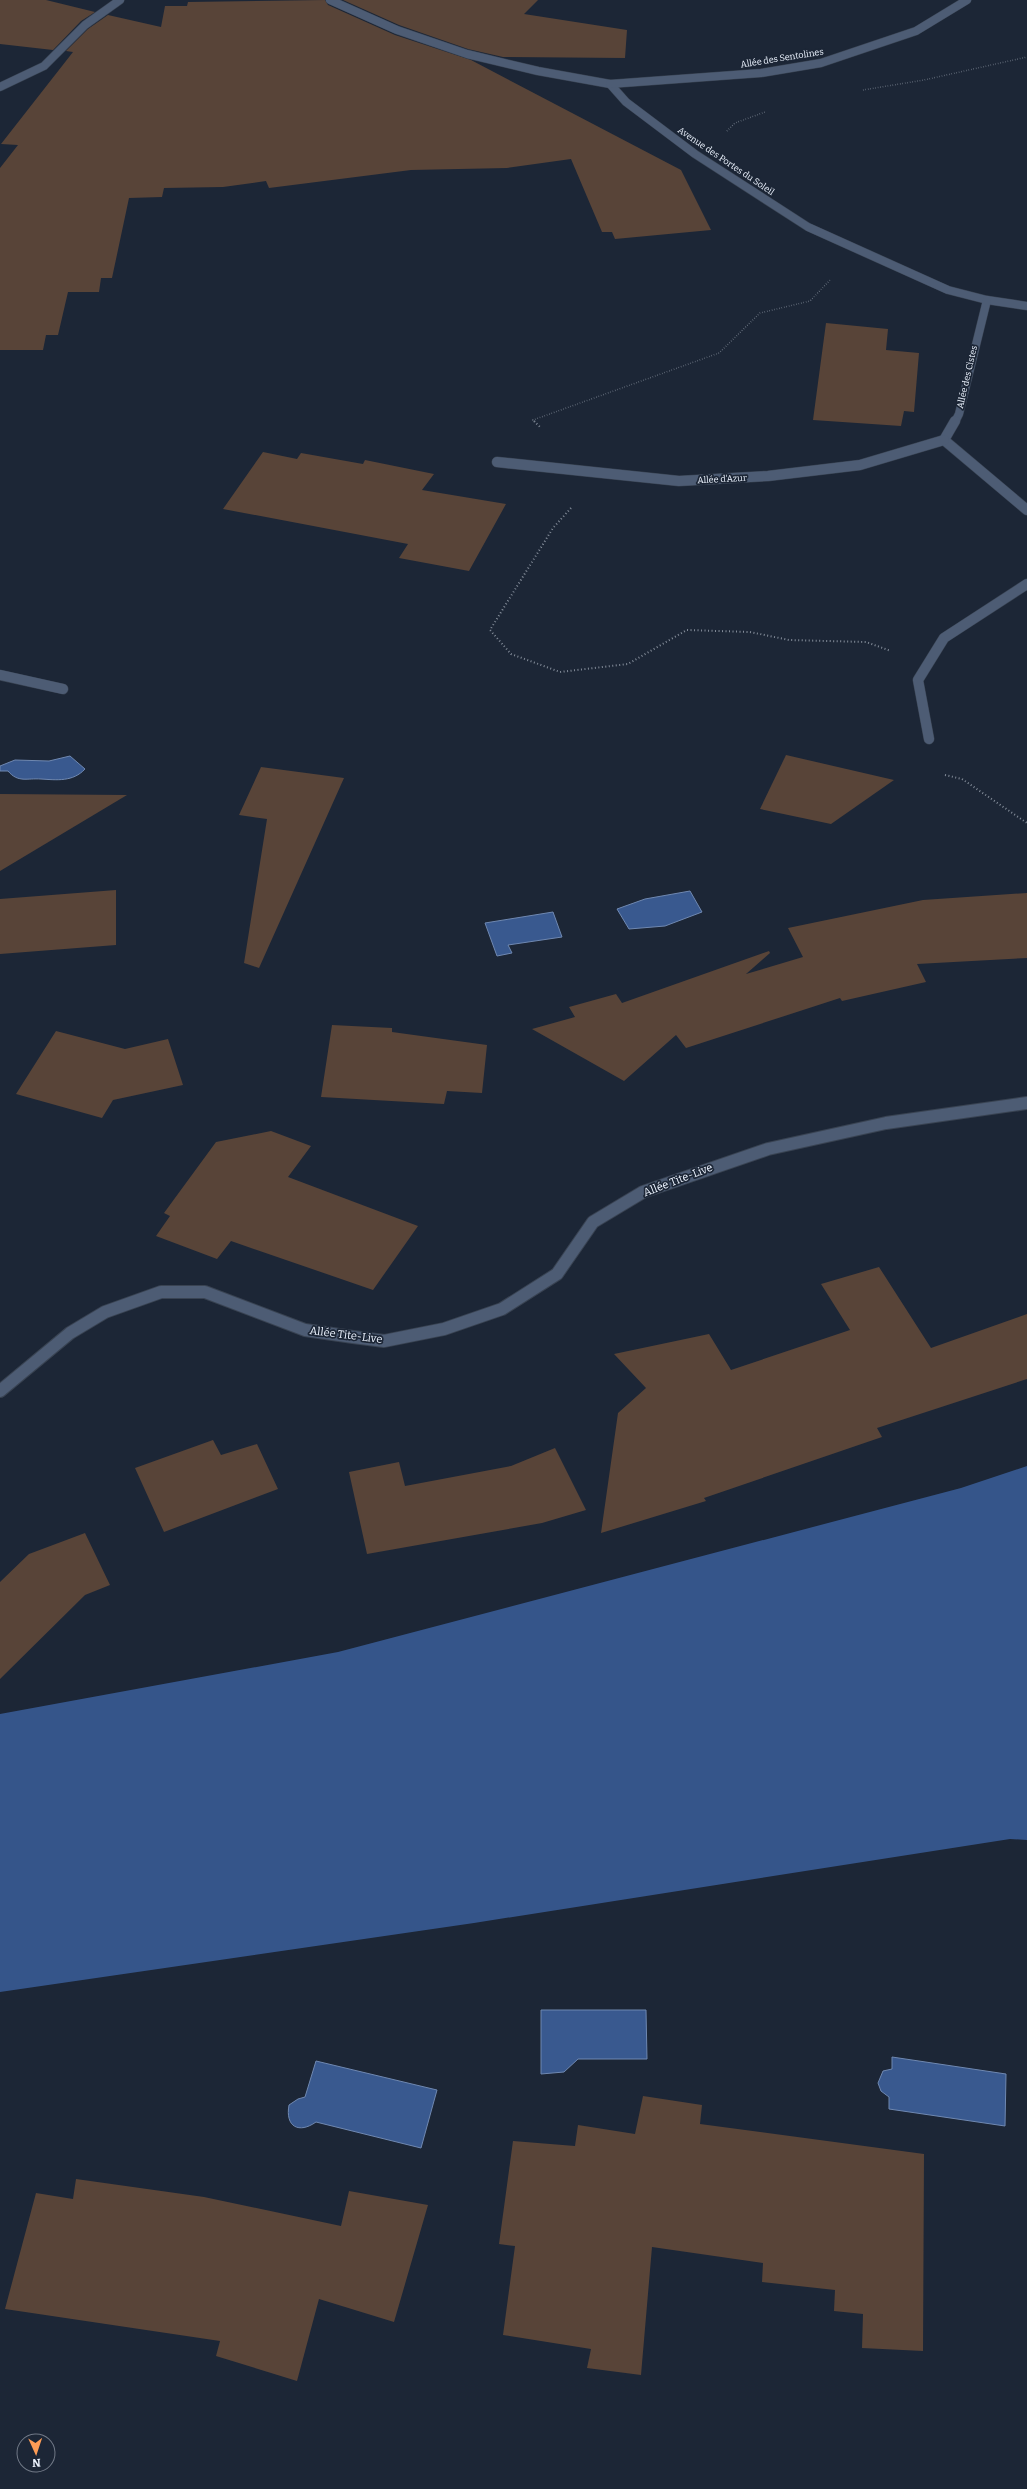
<svg xmlns="http://www.w3.org/2000/svg" width="1027" height="2489" font-family="Bitter,serif">
<style>
.forest{fill:#35558a}
.water{fill:#39598f;stroke:#6f88b1}
.building{fill:#584438}
.lines{fill:none;stroke-linecap:round;stroke-linejoin:round}
.minor-far2-casing{stroke:#394352;stroke-width:9}
.minor-far1-casing{stroke:#394352;stroke-width:11}
.minor-casing{stroke:#394352;stroke-width:14}
.path-far1{stroke:#838c99;stroke-width:1.5;stroke-dasharray:0.5 2;stroke-linecap:butt}
.path{stroke:#838c99;stroke-width:2;stroke-dasharray:1 2.5;stroke-linecap:butt}
.minor-far2{stroke:#4d5c74;stroke-width:8}
.minor-far1{stroke:#4d5c74;stroke-width:10}
.minor{stroke:#4d5c74;stroke-width:12}
.labels{text-anchor:middle;dominant-baseline:central;stroke-width:3.5;stroke-linejoin:round;paint-order:stroke}
.far-street-label{font-size:9px;fill:#edf4ff;stroke:#1c2636}
.street-label{font-size:11px;fill:#edf4ff;stroke:#1c2636}
</style>
<rect width="100%" height="100%" fill="#1c2636"/>
<polygon class="forest" points="1027,1466 1027,1840 1010,1839 474,1923 0,1992 0,1714 338,1652 961,1488"/>
<g class="water">
<path d="M70,756L85,769C73,782 57,780 41,779C27,778 18,783 8,771H0V766L15,760L49,761Z"/>
<polygon points="690,891 702,912 665,926 629,929 617,909 645,899"/>
<polygon points="553,912 562,937 508,945 512,953 497,956 485,923"/>
<polygon points="541,2010 646,2010 647,2059 578,2059 564,2072 541,2074"/>
<polygon points="892,2057 1006,2074 1005,2126 889,2109 889,2097 881,2091 878,2083 883,2071 892,2069"/>
<path d="M316,2061L437,2090L421,2148L316,2122C299,2134 285,2127 289,2105L298,2099L305,2097Z"/>
</g>
<g class="building">
<polygon points="0,0 46,0 95,12 81,21 53,50 0,44"/>
<polygon points="325,0 328,5 395,35 471,60 681,170 711,230 615,239 612,232 602,232 571,159 507,168 411,170 269,188 266,181 223,187 164,188 162,197 129,198 112,278 101,278 99,292 68,292 58,335 46,335 43,350 0,350 0,168 18,145 1,144 73,52 66,51 88,29 108,15 161,27 165,6 187,6 188,2"/>
<polygon points="343,0 538,0 524,14 627,30 625,58 503,57 468,49 399,25"/>
<polygon points="826,323 888,329 886,350 919,353 914,412 904,411 901,426 813,420"/>
<polygon points="263,452 297,459 301,453 363,464 365,460 434,474 422,490 506,504 469,571 399,558 408,544 223,509"/>
<polygon points="786,755 894,780 831,824 760,809"/>
<polygon points="261,767 344,778 259,968 244,963 267,819 239,815"/>
<polygon points="0,794 127,795 0,871"/>
<polygon points="116,890 116,945 0,954 0,899"/>
<polygon points="1027,893 1027,958 917,964 926,982 842,1001 840,998 686,1048 676,1035 624,1081 532,1029 575,1017 569,1007 616,994 622,1003 769,951 770,953 746,974 803,957 788,928 923,900"/>
<polygon points="332,1025 392,1028 392,1032 487,1045 482,1093 447,1091 444,1104 321,1097"/>
<polygon points="56,1031 125,1049 168,1039 183,1085 113,1100 102,1118 16,1094"/>
<polygon points="271,1131 311,1146 288,1177 418,1226 373,1290 231,1241 217,1259 156,1236 170,1216 164,1213 216,1142"/>
<polygon points="879,1267 931,1348 1027,1314 1027,1379 877,1428 882,1437 704,1498 706,1501 601,1533 618,1413 646,1388 614,1354 709,1334 731,1370 850,1330 821,1284"/>
<polygon points="213,1440 221,1455 257,1444 278,1489 164,1532 135,1468"/>
<polygon points="555,1448 586,1510 542,1523 367,1554 349,1472 399,1462 405,1486 511,1466"/>
<polygon points="85,1533 110,1585 85,1595 0,1679 0,1582 29,1554"/>
<polygon points="643,2096 702,2105 700,2124 924,2154 923,2351 862,2348 863,2314 834,2311 835,2290 762,2282 763,2263 652,2247 641,2375 587,2368 591,2349 503,2335 515,2246 499,2244 513,2141 575,2146 578,2125 635,2134"/>
<polygon points="76,2179 204,2197 341,2226 349,2191 428,2205 394,2322 319,2299 297,2381 216,2356 220,2341 5,2309 36,2193 73,2199"/>
</g>
<g class="lines">
<defs>
<g id="minor-far2">
<polyline points="330,0 397,30 467,54 538,71 610,84 626,102 695,154 808,227 948,290 987,300 1027,306"/>
<polyline points="610,84 761,73 821,63 916,31 967,0"/>
<polyline points="0,87 44,66 85,25 120,0"/>
<polyline points="955,422 959,414 987,300"/>
</g>
<g id="minor-far1">
<polyline points="955,421 944,440 1027,510"/>
<polyline points="497,462 679,481 768,476 860,465 944,440"/>
<polyline points="0,675 63,689"/>
<polyline points="929,739 918,680 944,638 1027,584"/>
</g>
<polyline id="minor" points="0,1391 70,1333 105,1312 161,1292 205,1292 305,1330 353,1337 384,1341 444,1329 502,1309 557,1274 593,1222 643,1192 768,1149 886,1123 1027,1103"/>
</defs>
<use href="#minor-far2" class="minor-far2-casing"/>
<use href="#minor-far1" class="minor-far1-casing"/>
<use href="#minor" class="minor-casing"/>
<g class="path-far1">
<polyline points="863,90 924,80 1027,57"/>
<polyline points="727,131 735,123 765,112"/>
<polyline points="535,422 533,420 719,353 760,313 810,301 831,279"/>
</g>
<g class="path">
<polyline points="534,421 540,427"/>
<polyline points="571,508 553,528 490,630 511,654 560,672 628,664 687,630 750,632 789,640 866,642 891,651"/>
<polyline points="945,775 962,779 1027,823"/>
</g>
<use href="#minor-far2" class="minor-far2"/>
<use href="#minor-far1" class="minor-far1"/>
<use href="#minor" class="minor"/>
</g>
<g class="labels">
<g class="far-street-label">
<text transform="translate(782 58) rotate(-9)">Allée des Sentolines</text>
<text transform="translate(726 161) rotate(34)">Avenue des Portes du Soleil</text>
<text transform="translate(967 377) rotate(-77)">Allée des Cistes</text>
<text transform="translate(722 479) rotate(-3)">Allée d'Azur</text>
</g>
<g class="street-label">
<text transform="translate(678 1180) rotate(-21)">Allée Tite-Live</text>
<text transform="translate(346 1335) rotate(7)">Allée Tite-Live</text>
</g>
</g>
<g transform="translate(36 2453) rotate(177)"><circle r="19" fill="#1c2636" stroke="#707886"/>
<path d="M0-3L7 15L0 10L-7 15Z" fill="#fd9c56"/>
<text y="-6" font-size="11" font-weight="bold" text-anchor="middle" fill="#edf4ff">N</text>
</g>
</svg>
